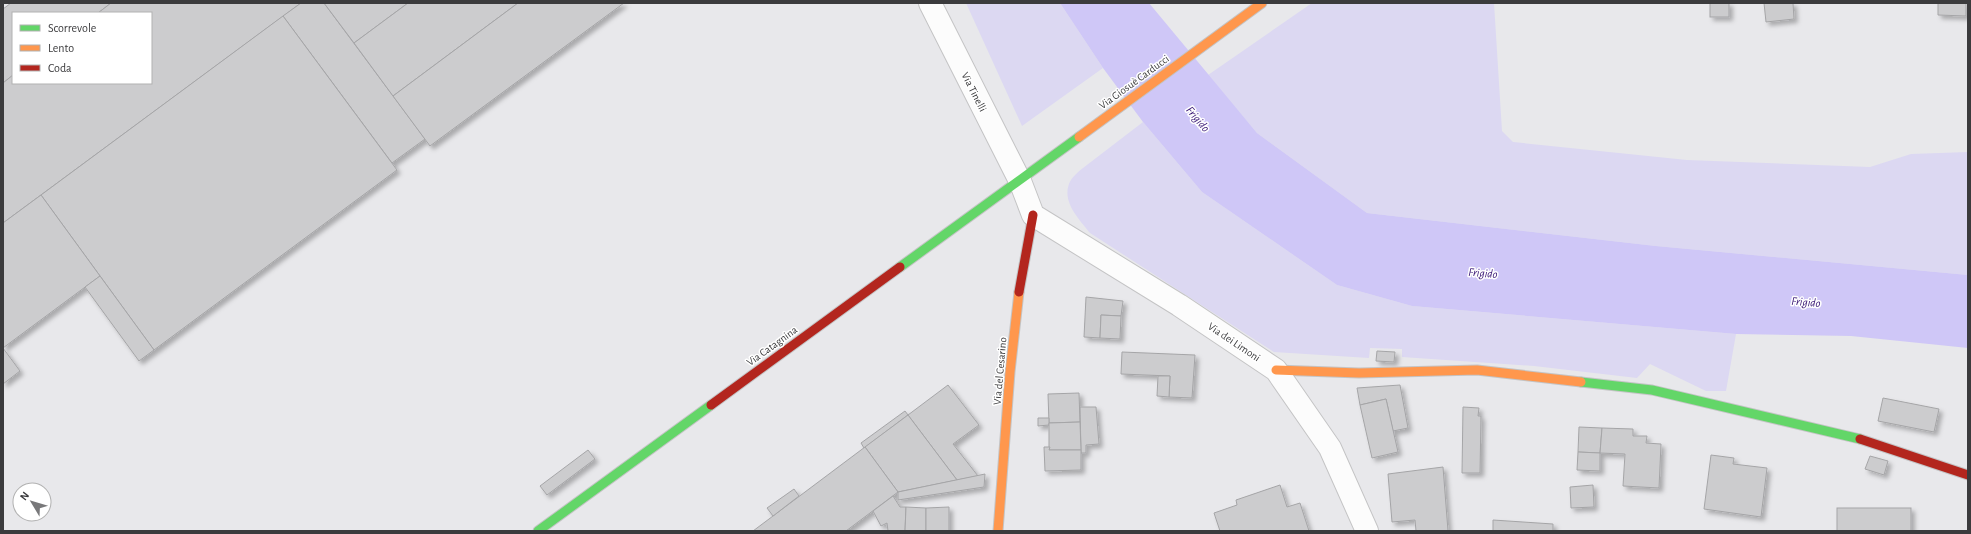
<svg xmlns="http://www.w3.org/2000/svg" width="1971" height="534" font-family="'Alegreya Sans',sans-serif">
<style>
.green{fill:#dcd8f2}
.water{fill:#cfc7f7}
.building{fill:#ccccce;stroke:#a5a5a7;filter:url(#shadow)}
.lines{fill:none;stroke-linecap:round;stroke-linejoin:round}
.street-casing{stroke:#c4c4c5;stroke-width:24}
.fast-casing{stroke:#c4c4c5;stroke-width:11}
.slow-casing{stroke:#c4c4c5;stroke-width:11}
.jam-casing{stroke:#c4c4c5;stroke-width:11}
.street{stroke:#fcfcfc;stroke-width:22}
.fast{stroke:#63d668;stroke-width:9}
.slow{stroke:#ff974d;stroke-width:9}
.jam{stroke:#b3261e;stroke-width:9}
.labels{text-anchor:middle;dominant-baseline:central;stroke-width:3;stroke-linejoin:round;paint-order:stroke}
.street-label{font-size:11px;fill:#3b3b3d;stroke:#fff}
.water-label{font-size:12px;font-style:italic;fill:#381674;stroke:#fff}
</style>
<defs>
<filter id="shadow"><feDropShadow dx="3.5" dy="3.5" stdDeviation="2" flood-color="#0004"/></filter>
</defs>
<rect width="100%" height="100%" fill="#e8e8eb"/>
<g class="green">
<polygon points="966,3 1060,3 1103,68 1022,126"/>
<polygon points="1312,3 1494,3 1502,131 1513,142 1687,160 1870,167 1911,154 1968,152 1968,275 1656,246 1367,213 1257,133 1208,75"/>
<path d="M1143,122L1202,192L1337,285L1412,306L1736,334L1726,391H1706L1650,364L1637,378L1534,366L1402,357V349L1370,348L1369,358L1274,352L1090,233C1080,220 1062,203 1069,184C1071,178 1078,172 1083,168Z"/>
</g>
<polygon class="water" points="1060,3 1149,3 1257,133 1367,213 1656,246 1968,275 1968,348 1851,336 1736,334 1412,306 1337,285 1202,192 1143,122 1103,68"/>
<g class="building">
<polygon points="11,3 111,3 98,13 13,13 13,75 3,83 3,9"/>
<polygon points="111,3 301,3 3,223 3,83 13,75 13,83 151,83 151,13 98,13"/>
<polygon points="301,3 324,3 425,139 392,163 283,16"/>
<polygon points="324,3 408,3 354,43"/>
<polygon points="408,3 518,3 393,96 354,43"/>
<polygon points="518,3 624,3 430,146 393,96"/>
<rect x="1710" y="3" width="19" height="14"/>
<polygon points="1764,3 1793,3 1794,19 1766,22"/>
<polygon points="1938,3 1966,3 1966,16 1938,15"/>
<polygon points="283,16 397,170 154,350 41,195"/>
<polygon points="41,195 100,276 3,348 3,223"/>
<polygon points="100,276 154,350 139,361 85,287"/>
<polygon points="1086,297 1123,301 1121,316 1101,315 1100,338 1084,337"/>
<polygon points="1101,315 1121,316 1120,339 1100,338"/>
<polygon points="3,348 20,371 3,384"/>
<polygon points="1377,351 1395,352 1394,362 1376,361"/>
<polygon points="1122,352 1195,355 1192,398 1169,397 1170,376 1121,374"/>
<polygon points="1158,376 1170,376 1169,397 1157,396"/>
<polygon points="948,385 979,425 953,444 978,476 957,480 908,415"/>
<polygon points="1400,385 1408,428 1393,431 1386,399 1360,405 1357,388"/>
<polygon points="1079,393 1080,422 1049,423 1048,394"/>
<polygon points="1883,398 1939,409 1934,432 1878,421"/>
<polygon points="1386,399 1398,452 1372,458 1360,405"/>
<polygon points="1080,407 1096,407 1099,444 1086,445 1086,453 1081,453"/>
<polygon points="1463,407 1479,408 1478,416 1481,416 1480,473 1462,473"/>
<polygon points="905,411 908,415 864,448 861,443"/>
<polygon points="908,415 957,480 898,492 865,447"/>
<polygon points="1038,418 1049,418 1049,425 1038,426"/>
<polygon points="1080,422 1081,450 1049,450 1049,423"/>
<polygon points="1579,427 1602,428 1600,453 1578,452"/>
<polygon points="1602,428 1633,429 1633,436 1647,436 1646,443 1661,444 1659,488 1623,486 1625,454 1600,453"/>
<polygon points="865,447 898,492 846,531 753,531"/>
<polygon points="1044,447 1050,447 1049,450 1081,450 1081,470 1045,471"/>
<polygon points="588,450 595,459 547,495 540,486"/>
<polygon points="1578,452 1600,453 1600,471 1577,470"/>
<polygon points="1711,455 1734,458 1733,464 1767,468 1761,517 1704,509"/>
<polygon points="1870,456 1888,461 1884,475 1865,469"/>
<polygon points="1443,467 1448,531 1416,531 1415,520 1392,522 1388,474"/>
<polygon points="985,474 984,487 898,500 898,492"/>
<polygon points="1280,485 1287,507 1300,503 1309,531 1220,531 1214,513 1237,505 1236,500"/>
<polygon points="1593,485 1594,507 1571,508 1570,487"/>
<polygon points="794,489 799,496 773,516 767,508"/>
<polygon points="893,496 900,507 906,507 905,531 888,531 887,523 881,526 873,511"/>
<polygon points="906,507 926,508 926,531 905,531"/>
<polygon points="949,507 949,531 926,531 926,508"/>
<rect x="1837" y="508" width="74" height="23"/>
<polygon points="1493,520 1553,524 1553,531 1493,531"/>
</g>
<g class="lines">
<defs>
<polyline id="street" points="930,3 1020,181 1033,215 1179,305 1276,370 1330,448 1367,531"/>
<g id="fast">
<polyline points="900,267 1079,137"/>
<polyline points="1581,382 1652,390 1860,439"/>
<polyline points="538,531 711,405"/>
</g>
<g id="slow">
<polyline points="1079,137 1262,3"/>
<polyline points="1276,370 1359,373 1477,370 1581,382"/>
<polyline points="998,531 1010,372 1019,292"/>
</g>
<g id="jam">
<polyline points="1019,292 1033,215"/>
<polyline points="711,405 900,267"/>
<polyline points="1860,439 1968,475"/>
</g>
</defs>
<use href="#street" class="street-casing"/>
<use href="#fast" class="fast-casing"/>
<use href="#slow" class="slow-casing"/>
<use href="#jam" class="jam-casing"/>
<use href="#street" class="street"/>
<use href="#fast" class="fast"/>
<use href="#slow" class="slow"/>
<use href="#jam" class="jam"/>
</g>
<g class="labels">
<g class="street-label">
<text transform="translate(1134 82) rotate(-36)">Via Giosuè Carducci</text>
<text transform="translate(974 92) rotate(63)">Via Tinelli</text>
<text transform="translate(1234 342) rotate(34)">Via dei Limoni</text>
<text transform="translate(772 346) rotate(-36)">Via Catagnina</text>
<text transform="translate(1000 371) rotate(-85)">Via del Cesarino</text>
</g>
<g class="water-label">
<text transform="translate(1198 119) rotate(50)">Frigido</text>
<text transform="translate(1483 273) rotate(5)">Frigido</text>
<text transform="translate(1806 302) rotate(5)">Frigido</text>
</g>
</g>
<rect width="1971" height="534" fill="none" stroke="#3b3b3d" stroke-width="8"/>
<rect x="12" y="12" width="140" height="72" fill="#ffffff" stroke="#b1b1b1"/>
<rect x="20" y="25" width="20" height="6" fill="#63d668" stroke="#b1b1b1"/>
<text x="48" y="32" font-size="12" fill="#3b3b3d">Scorrevole</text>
<rect x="20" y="45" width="20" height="6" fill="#ff974d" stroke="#b1b1b1"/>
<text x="48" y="52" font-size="12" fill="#3b3b3d">Lento</text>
<rect x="20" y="65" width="20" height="6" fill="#b3261e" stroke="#b1b1b1"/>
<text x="48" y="72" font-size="12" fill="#3b3b3d">Coda</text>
<g transform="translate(32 502) rotate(308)"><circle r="19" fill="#ffffff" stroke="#b1b1b1"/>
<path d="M0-3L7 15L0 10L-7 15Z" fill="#78787a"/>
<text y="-6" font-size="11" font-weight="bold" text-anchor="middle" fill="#3b3b3d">N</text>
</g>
</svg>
